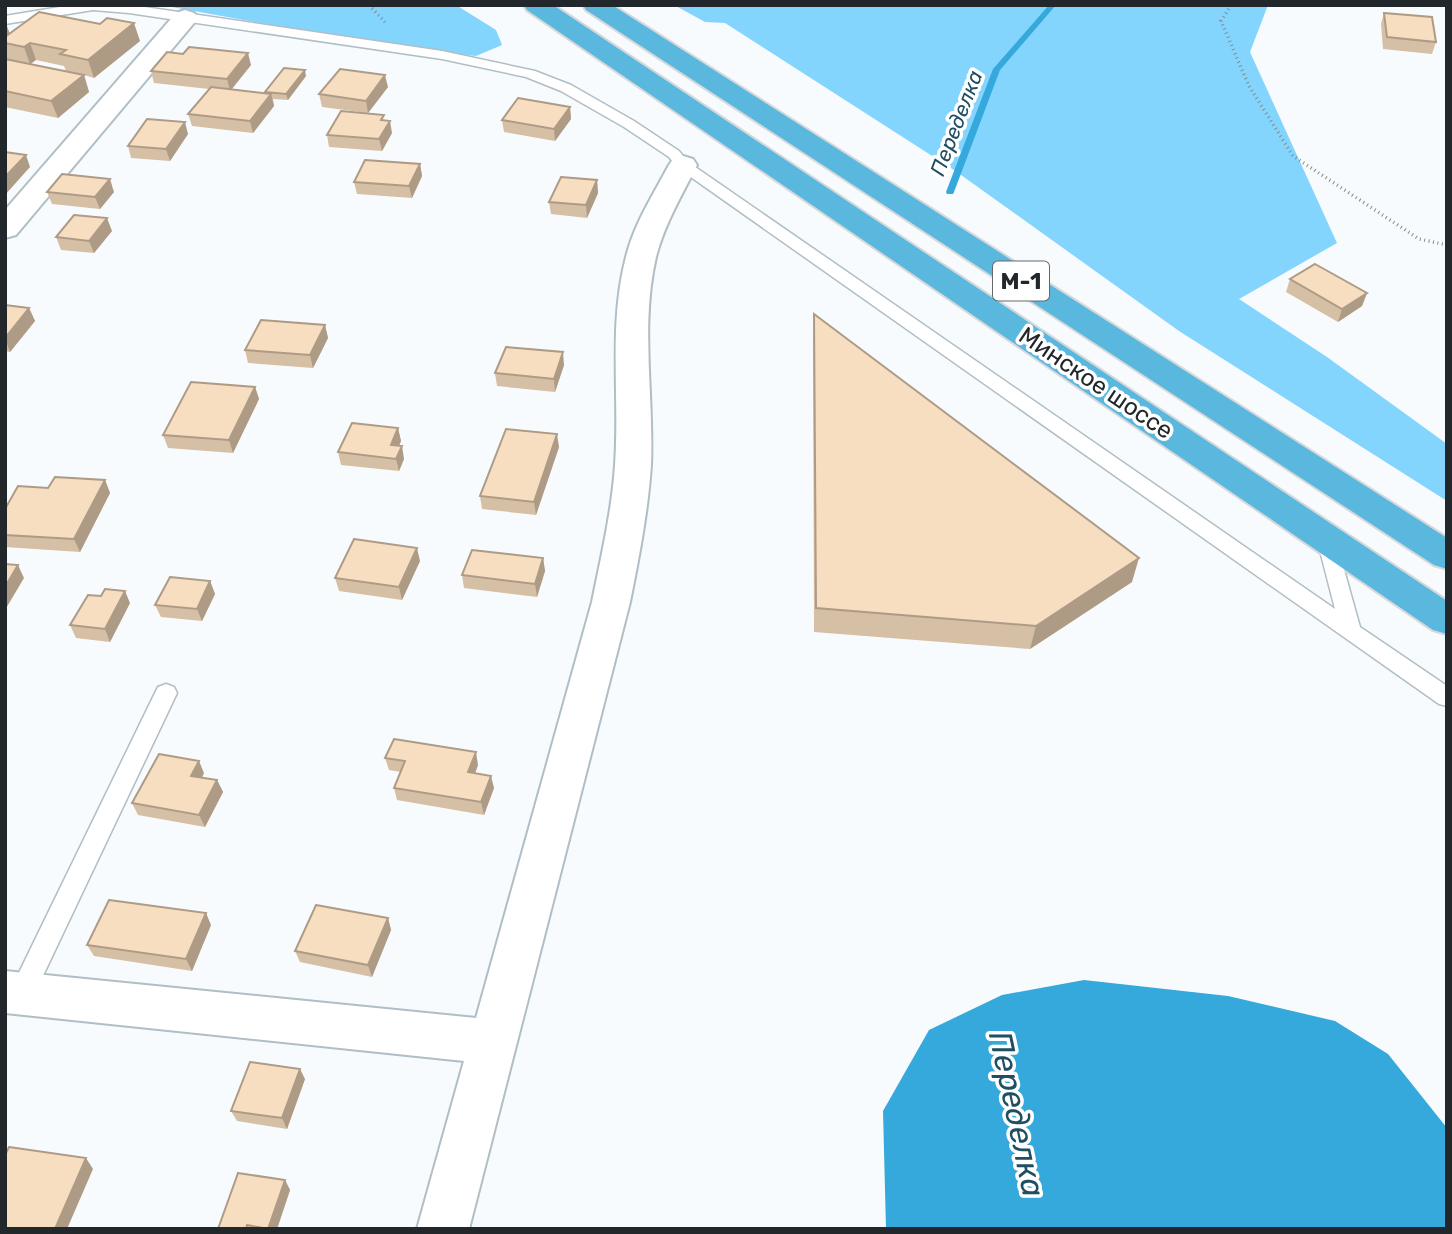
<svg xmlns="http://www.w3.org/2000/svg" width="1452" height="1234" font-family="Rubik,sans-serif">
<style>
.forest{fill:#83d5fe}
.water{fill:#35a9db}
.lines{fill:none;stroke-linecap:round;stroke-linejoin:round}
.stream{fill:#35a9db;fill-rule:evenodd}
.service-casing{stroke:#b0bec5;stroke-width:3}
.minor-casing{stroke:#b0bec5;stroke-width:4}
.trunk-casing{stroke:#d7d8d9;stroke-width:4}
.path{stroke:#868b8d;stroke-width:3.5;stroke-dasharray:1 3.5;stroke-linecap:butt}
.service{fill:#fff;fill-rule:evenodd}
.minor{fill:#fff;fill-rule:evenodd}
.trunk{fill:#5ab8df;fill-rule:evenodd}
.wall{fill:#d5bfa5;fill-rule:evenodd}
.shaded-wall{fill:#ae9b86}
.building{fill:#f8dec0;stroke:#ae9b86;stroke-width:2}
.labels{text-anchor:middle;dominant-baseline:central;stroke-width:7;stroke-linejoin:round;paint-order:stroke}
.far-water-label{font-size:21px;font-style:italic;fill:#204e63;stroke:#fff}
.shield{fill:#fff;stroke:#64686a;stroke-width:2}
.shield-label{font-size:23px;font-weight:bold;fill:#21272a}
.street-label{font-size:24px;fill:#21272a;stroke:#fff}
.near-water-label{font-size:32px;font-style:italic;fill:#204e63;stroke:#fff}
</style>
<rect width="100%" height="100%" fill="#f8fbfd"/>
<g class="forest">
<polygon points="161,5 456,5 496,30 502,45 476,56 392,47"/>
<polygon points="674,5 1268,5 1250,52 1337,243 1239,299 1327,357 1447,444 1447,501 1179,331 954,170 725,23 705,22"/>
</g>
<polygon class="water" points="1084,980 1228,996 1335,1021 1388,1054 1447,1128 1447,1229 886,1229 883,1111 929,1030 1002,995"/>
<g class="lines">
<polygon class="stream" points="1049,5 1056,5 1000,70 954,192 953,194 947,194 946,192 993,69"/>
<defs>
<g id="service">
<polygon points="72,5 131,5 442,51 535,71 571,85 634,121 679,151 688,162 1335,609 1317,539 1320,534 1334,534 1360,627 1447,686 1447,706 1439,704 678,168 669,157 624,127 561,91 526,77 442,59 129,13 93,10 5,24 5,16"/>
<polygon points="166,684 174,687 177,693 31,1001 22,1005 13,1001 9,993 13,985 155,693 158,687"/>
</g>
<g id="minor">
<polygon points="185,10 194,13 198,18 194,23 16,235 5,238 5,210 176,13"/>
<path d="M683,156L693,159L697,165C682,195 664,225 656,257C640,326 654,396 651,465C648,511 639,557 630,602L469,1229H417L464,1061L5,1013V971L476,1018L592,602C601,557 612,511 615,465C620,396 608,325 626,257C634,224 653,195 669,165L673,159Z"/>
</g>
<g id="trunk">
<polygon points="524,5 553,5 1447,601 1447,634 1433,630 527,10"/>
<polygon points="583,5 612,5 1447,538 1447,569 1434,565 586,10"/>
</g>
</defs>
<use href="#service" class="service-casing"/>
<use href="#minor" class="minor-casing"/>
<use href="#trunk" class="trunk-casing"/>
<g class="path">
<polyline points="369,5 385,22"/>
<polyline points="1231,5 1221,21 1249,86 1293,156 1419,239 1447,245"/>
</g>
<use href="#service" class="service"/>
<use href="#minor" class="minor"/>
<use href="#trunk" class="trunk"/>
</g>
<g class="wall">
<polygon points="1384,13 1436,42 1432,54 1383,49 1381,24"/>
<path d="M5,25L10,34L140,41L94,78L84,75L89,92L58,118L5,107ZM36,60L64,66L66,71L31,64Z"/>
<polygon points="251,65 232,89 265,93 306,76 288,100 273,99 274,106 253,133 192,126 188,114 209,89 154,83 151,71"/>
<polygon points="388,87 368,113 322,107 319,94"/>
<polygon points="570,107 571,119 555,141 504,132 502,120"/>
<polygon points="385,120 392,133 382,151 329,147 327,135"/>
<polygon points="188,134 170,161 131,158 128,146"/>
<polygon points="420,164 422,176 412,198 357,194 354,182"/>
<polygon points="597,180 598,193 587,218 551,214 549,202"/>
<polygon points="47,192 114,192 100,209 52,204"/>
<polygon points="112,231 94,253 61,250 56,237"/>
<polygon points="1290,279 1367,293 1362,306 1338,322 1286,292"/>
<polygon points="5,305 29,308 35,321 10,352 5,351"/>
<polygon points="814,314 1132,582 1030,649 814,632 813,338"/>
<polygon points="325,325 328,338 313,368 248,363 245,350"/>
<polygon points="564,365 555,392 497,386 495,373"/>
<polygon points="255,387 259,399 233,453 168,448 163,435"/>
<polygon points="398,428 401,441 399,446 404,459 399,471 341,465 338,452"/>
<polygon points="559,447 536,515 482,509 480,496"/>
<polygon points="105,480 110,493 80,552 5,547 5,509 48,488"/>
<polygon points="543,558 545,571 537,597 464,588 462,575"/>
<polygon points="420,561 402,600 339,591 335,578"/>
<polygon points="210,581 215,594 202,621 161,617 155,605"/>
<polygon points="130,603 110,642 76,638 70,625"/>
<polygon points="385,758 478,765 475,773 494,788 484,815 397,800 394,788 401,772 389,770"/>
<polygon points="204,773 202,778 217,780 223,792 205,827 138,815 132,803"/>
<polygon points="388,918 391,930 372,977 300,962 295,951"/>
<polygon points="211,925 192,971 94,956 87,945"/>
<polygon points="305,1079 287,1129 237,1121 231,1111"/>
<polygon points="285,1180 290,1190 277,1229 218,1229"/>
</g>
<g class="shaded-wall">
<polygon points="134,23 140,41 94,78 88,60"/>
<polygon points="7,26 13,43 5,43 5,27"/>
<polygon points="30,43 36,60 30,64 24,47"/>
<polygon points="248,53 251,65 230,91 227,79"/>
<polygon points="305,70 306,76 288,100 286,94"/>
<polygon points="84,75 89,92 58,118 51,101"/>
<polygon points="385,75 388,87 368,113 366,101"/>
<polygon points="271,94 274,106 253,133 250,121"/>
<polygon points="570,107 571,119 555,141 554,129"/>
<polygon points="390,121 392,133 382,151 379,139"/>
<polygon points="185,122 188,134 170,161 166,149"/>
<polygon points="26,155 30,167 5,195 5,177"/>
<polygon points="420,164 422,176 412,198 409,186"/>
<polygon points="110,179 114,192 100,209 95,197"/>
<polygon points="597,180 598,193 587,218 586,205"/>
<polygon points="107,218 112,231 94,253 89,241"/>
<polygon points="1367,293 1362,306 1338,322 1342,309"/>
<polygon points="29,308 35,321 10,352 5,338"/>
<polygon points="325,325 328,338 313,368 310,355"/>
<polygon points="563,352 564,365 555,392 554,379"/>
<polygon points="255,387 259,399 233,453 229,440"/>
<polygon points="398,428 401,441 393,458 391,445"/>
<polygon points="557,434 559,447 536,515 534,502"/>
<polygon points="402,446 404,459 399,471 396,459"/>
<polygon points="105,480 110,493 80,552 74,539"/>
<polygon points="417,548 420,561 402,600 399,587"/>
<polygon points="543,558 545,571 537,597 535,584"/>
<polygon points="1139,558 1132,582 1030,649 1036,626"/>
<polygon points="18,565 24,578 5,610 5,587"/>
<polygon points="210,581 215,594 202,621 197,609"/>
<polygon points="125,591 130,603 110,642 105,629"/>
<polygon points="476,752 478,765 471,784 468,772"/>
<polygon points="199,761 204,773 196,788 191,776"/>
<polygon points="491,776 494,788 484,815 481,802"/>
<polygon points="217,780 223,792 205,827 199,815"/>
<polygon points="206,913 211,925 192,971 186,959"/>
<polygon points="388,918 391,930 372,977 368,965"/>
<polygon points="300,1069 305,1079 287,1129 282,1118"/>
<polygon points="86,1158 93,1169 67,1229 55,1229"/>
<polygon points="285,1180 290,1190 277,1229 268,1229"/>
</g>
<g class="building">
<polygon points="39,12 100,24 107,18 134,23 88,60 60,54 66,50 30,43 24,47 5,43 5,37"/>
<polygon points="1384,13 1432,17 1436,42 1387,37"/>
<polygon points="189,47 248,53 227,79 151,71 167,52 183,54"/>
<polygon points="5,59 84,75 51,101 5,91"/>
<polygon points="284,68 305,70 286,94 265,92"/>
<polygon points="340,69 385,75 366,101 319,94"/>
<polygon points="211,87 271,94 250,121 188,114"/>
<polygon points="518,98 570,107 554,129 502,120"/>
<polygon points="341,111 384,115 381,120 390,121 379,139 327,135"/>
<polygon points="147,119 185,122 166,149 128,146"/>
<polygon points="5,152 26,155 5,177"/>
<polygon points="365,160 420,164 409,186 354,182"/>
<polygon points="62,174 110,179 95,197 47,192"/>
<polygon points="561,177 597,180 586,205 549,202"/>
<polygon points="74,215 107,218 89,241 56,237"/>
<polygon points="1315,264 1367,293 1342,309 1290,279"/>
<polygon points="5,305 29,308 5,338"/>
<polygon points="814,314 1139,558 1036,626 816,608"/>
<polygon points="261,320 325,325 310,355 245,350"/>
<polygon points="506,347 563,352 554,379 495,373"/>
<polygon points="191,382 255,387 229,440 163,435"/>
<polygon points="352,423 398,428 391,445 402,446 396,459 338,452"/>
<polygon points="506,429 557,434 534,502 480,496"/>
<polygon points="55,477 105,480 74,539 5,535 5,509 18,486 48,488"/>
<polygon points="354,539 417,548 399,587 335,578"/>
<polygon points="472,550 543,558 535,584 462,575"/>
<polygon points="5,564 18,565 5,587"/>
<polygon points="170,577 210,581 197,609 155,605"/>
<polygon points="105,589 125,591 105,629 70,625 88,595 101,596"/>
<polygon points="394,739 476,752 468,772 491,776 481,802 394,788 405,761 385,758"/>
<polygon points="159,754 199,761 191,776 217,780 199,815 132,803"/>
<polygon points="109,900 206,913 186,959 87,945"/>
<polygon points="316,905 388,918 368,965 295,951"/>
<polygon points="250,1062 300,1069 282,1118 231,1111"/>
<polygon points="9,1147 86,1158 55,1229 5,1229 5,1155"/>
<polygon points="238,1173 285,1180 268,1229 247,1225 246,1229 218,1229"/>
</g>
<g class="labels">
<g class="far-water-label">
<text transform="translate(956 123) rotate(-69)">Переделка</text>
</g>
<rect class="shield" x="993" y="261.5" width="56" height="39" rx="5"/>
<g class="shield-label">
<text x="1021" y="281">М-1</text>
</g>
<g class="street-label">
<text transform="translate(1096 383) rotate(34)">Минское шоссе</text>
</g>
<g class="near-water-label">
<text transform="translate(1017 1114) rotate(78)">Переделка</text>
</g>
</g>
<rect width="1452" height="1234" fill="none" stroke="#21272a" stroke-width="14"/>
</svg>
